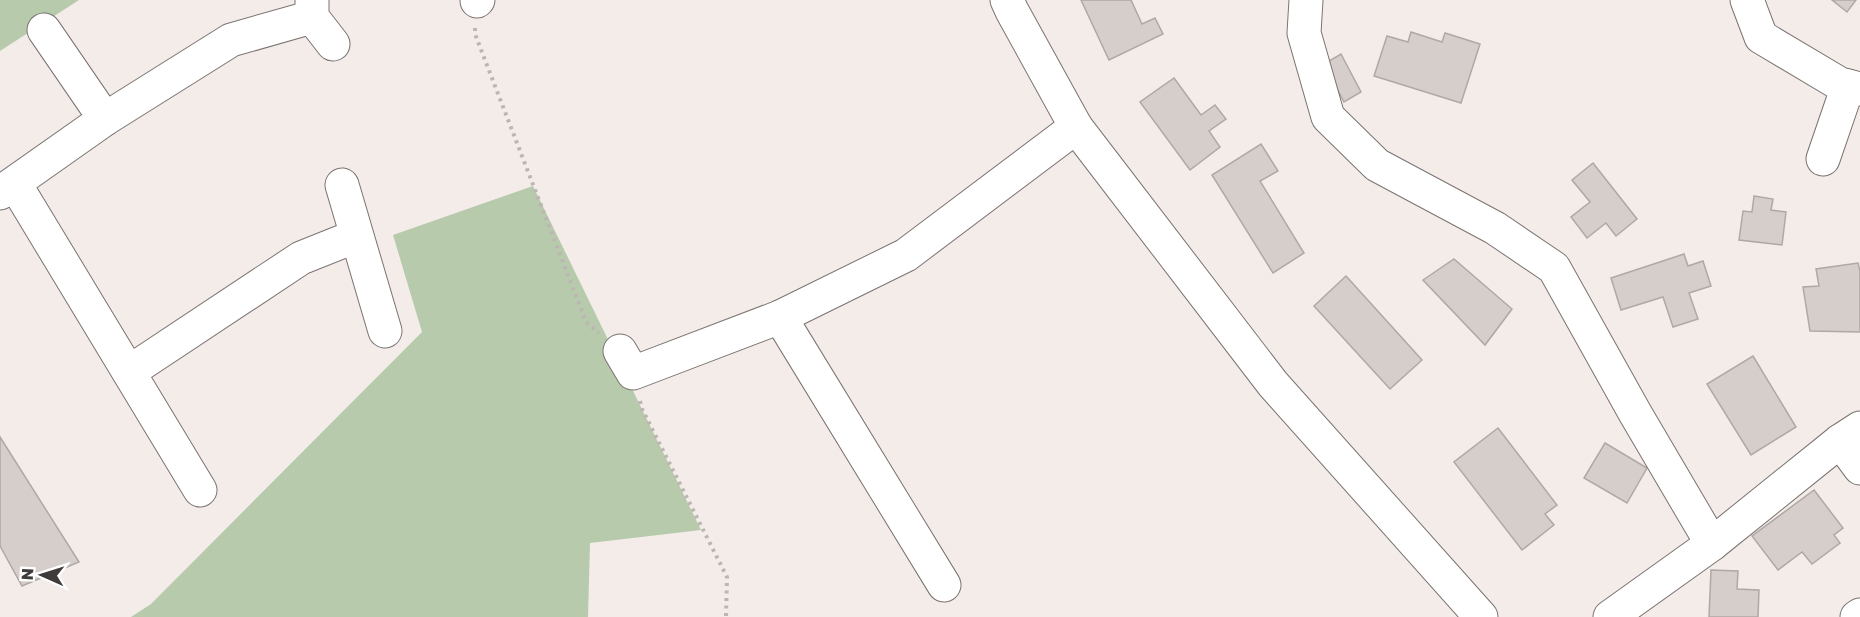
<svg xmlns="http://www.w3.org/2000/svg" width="1860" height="617" font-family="'Golos Text',sans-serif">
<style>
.green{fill:#b7caac}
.building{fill:#d5cecb;stroke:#afa8a5;stroke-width:1.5}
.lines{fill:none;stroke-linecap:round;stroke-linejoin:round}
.minor-casing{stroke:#7a7370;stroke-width:35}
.path{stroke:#bcb6b3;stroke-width:4;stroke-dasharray:3 4.5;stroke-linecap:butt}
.minor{stroke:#fff;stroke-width:33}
</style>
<rect width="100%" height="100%" fill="#f4ece9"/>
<g class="green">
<polygon points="0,0 79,0 0,51"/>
<polygon points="533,186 701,530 590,543 588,617 131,617 151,604 422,332 393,235"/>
</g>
<g class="building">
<polygon points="1081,0 1131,0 1142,24 1155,18 1163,34 1109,60"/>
<polygon points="1832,0 1856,0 1847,12"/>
<polygon points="1411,32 1442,42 1445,33 1480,44 1461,103 1374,76 1387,36 1408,42"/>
<polygon points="1341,54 1361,92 1344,102 1324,64"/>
<polygon points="1174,78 1201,115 1215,105 1226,119 1209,131 1220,147 1190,170 1140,102"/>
<polygon points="1261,144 1278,171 1260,181 1304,253 1273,273 1212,175"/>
<polygon points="1593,163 1637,219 1616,236 1606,223 1587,238 1571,217 1590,202 1572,180"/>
<polygon points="1754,196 1773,199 1771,210 1786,212 1782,245 1739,240 1743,211 1752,212"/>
<polygon points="1684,254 1688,266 1703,261 1711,286 1689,293 1698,319 1673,327 1663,297 1621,310 1611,278"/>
<polygon points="1454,259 1512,309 1485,345 1423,280"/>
<polygon points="1858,263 1860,271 1860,332 1810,331 1803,287 1819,286 1816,269"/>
<polygon points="1346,276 1422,360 1390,389 1314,306"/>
<polygon points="1753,356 1796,427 1751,455 1707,384"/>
<polygon points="1498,428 1557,505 1545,514 1554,525 1522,550 1454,462"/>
<polygon points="0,437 79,562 22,586 0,546"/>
<polygon points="1605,443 1647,468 1627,503 1584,478"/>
<polygon points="1814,490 1843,528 1834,535 1840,543 1812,564 1802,552 1778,570 1752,536"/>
<polygon points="1711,570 1738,571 1737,589 1759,590 1758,617 1709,617"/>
</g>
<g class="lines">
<defs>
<g id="minor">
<polyline points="312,0 312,17 333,44"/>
<polyline points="1007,0 1012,11 1076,127 1273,384 1481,617"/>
<polyline points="1306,0 1304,33 1328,117 1377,165 1495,228 1554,268 1635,413 1712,544"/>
<polyline points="1747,0 1761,37 1840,84 1860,89"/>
<polyline points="477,1 478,0"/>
<polyline points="44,30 105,119"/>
<polyline points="1823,159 1848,86"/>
<polyline points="15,184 200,490"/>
<polyline points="342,185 385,331"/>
<polyline points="0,193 105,119 231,40 312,17"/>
<polyline points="780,317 944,585"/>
<polyline points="620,351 633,373 780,317 906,255 1076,127"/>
<polyline points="129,372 301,258 356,236"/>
<polyline points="1840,441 1860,468"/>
<polyline points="1610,617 1712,544 1840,441 1860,428"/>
<polyline points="1857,617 1860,615"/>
</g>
</defs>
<use href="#minor" class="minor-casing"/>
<g class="path">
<polyline points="475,28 475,34 586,322 599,333"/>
<polyline points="640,401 642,409 727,577 726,617"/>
</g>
<use href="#minor" class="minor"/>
</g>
<g transform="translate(42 575) rotate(273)" stroke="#ffffff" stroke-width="4.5" paint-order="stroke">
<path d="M0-4.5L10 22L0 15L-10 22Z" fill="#3e3b3a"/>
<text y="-9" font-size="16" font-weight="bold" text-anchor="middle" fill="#3e3b3a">N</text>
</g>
</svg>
